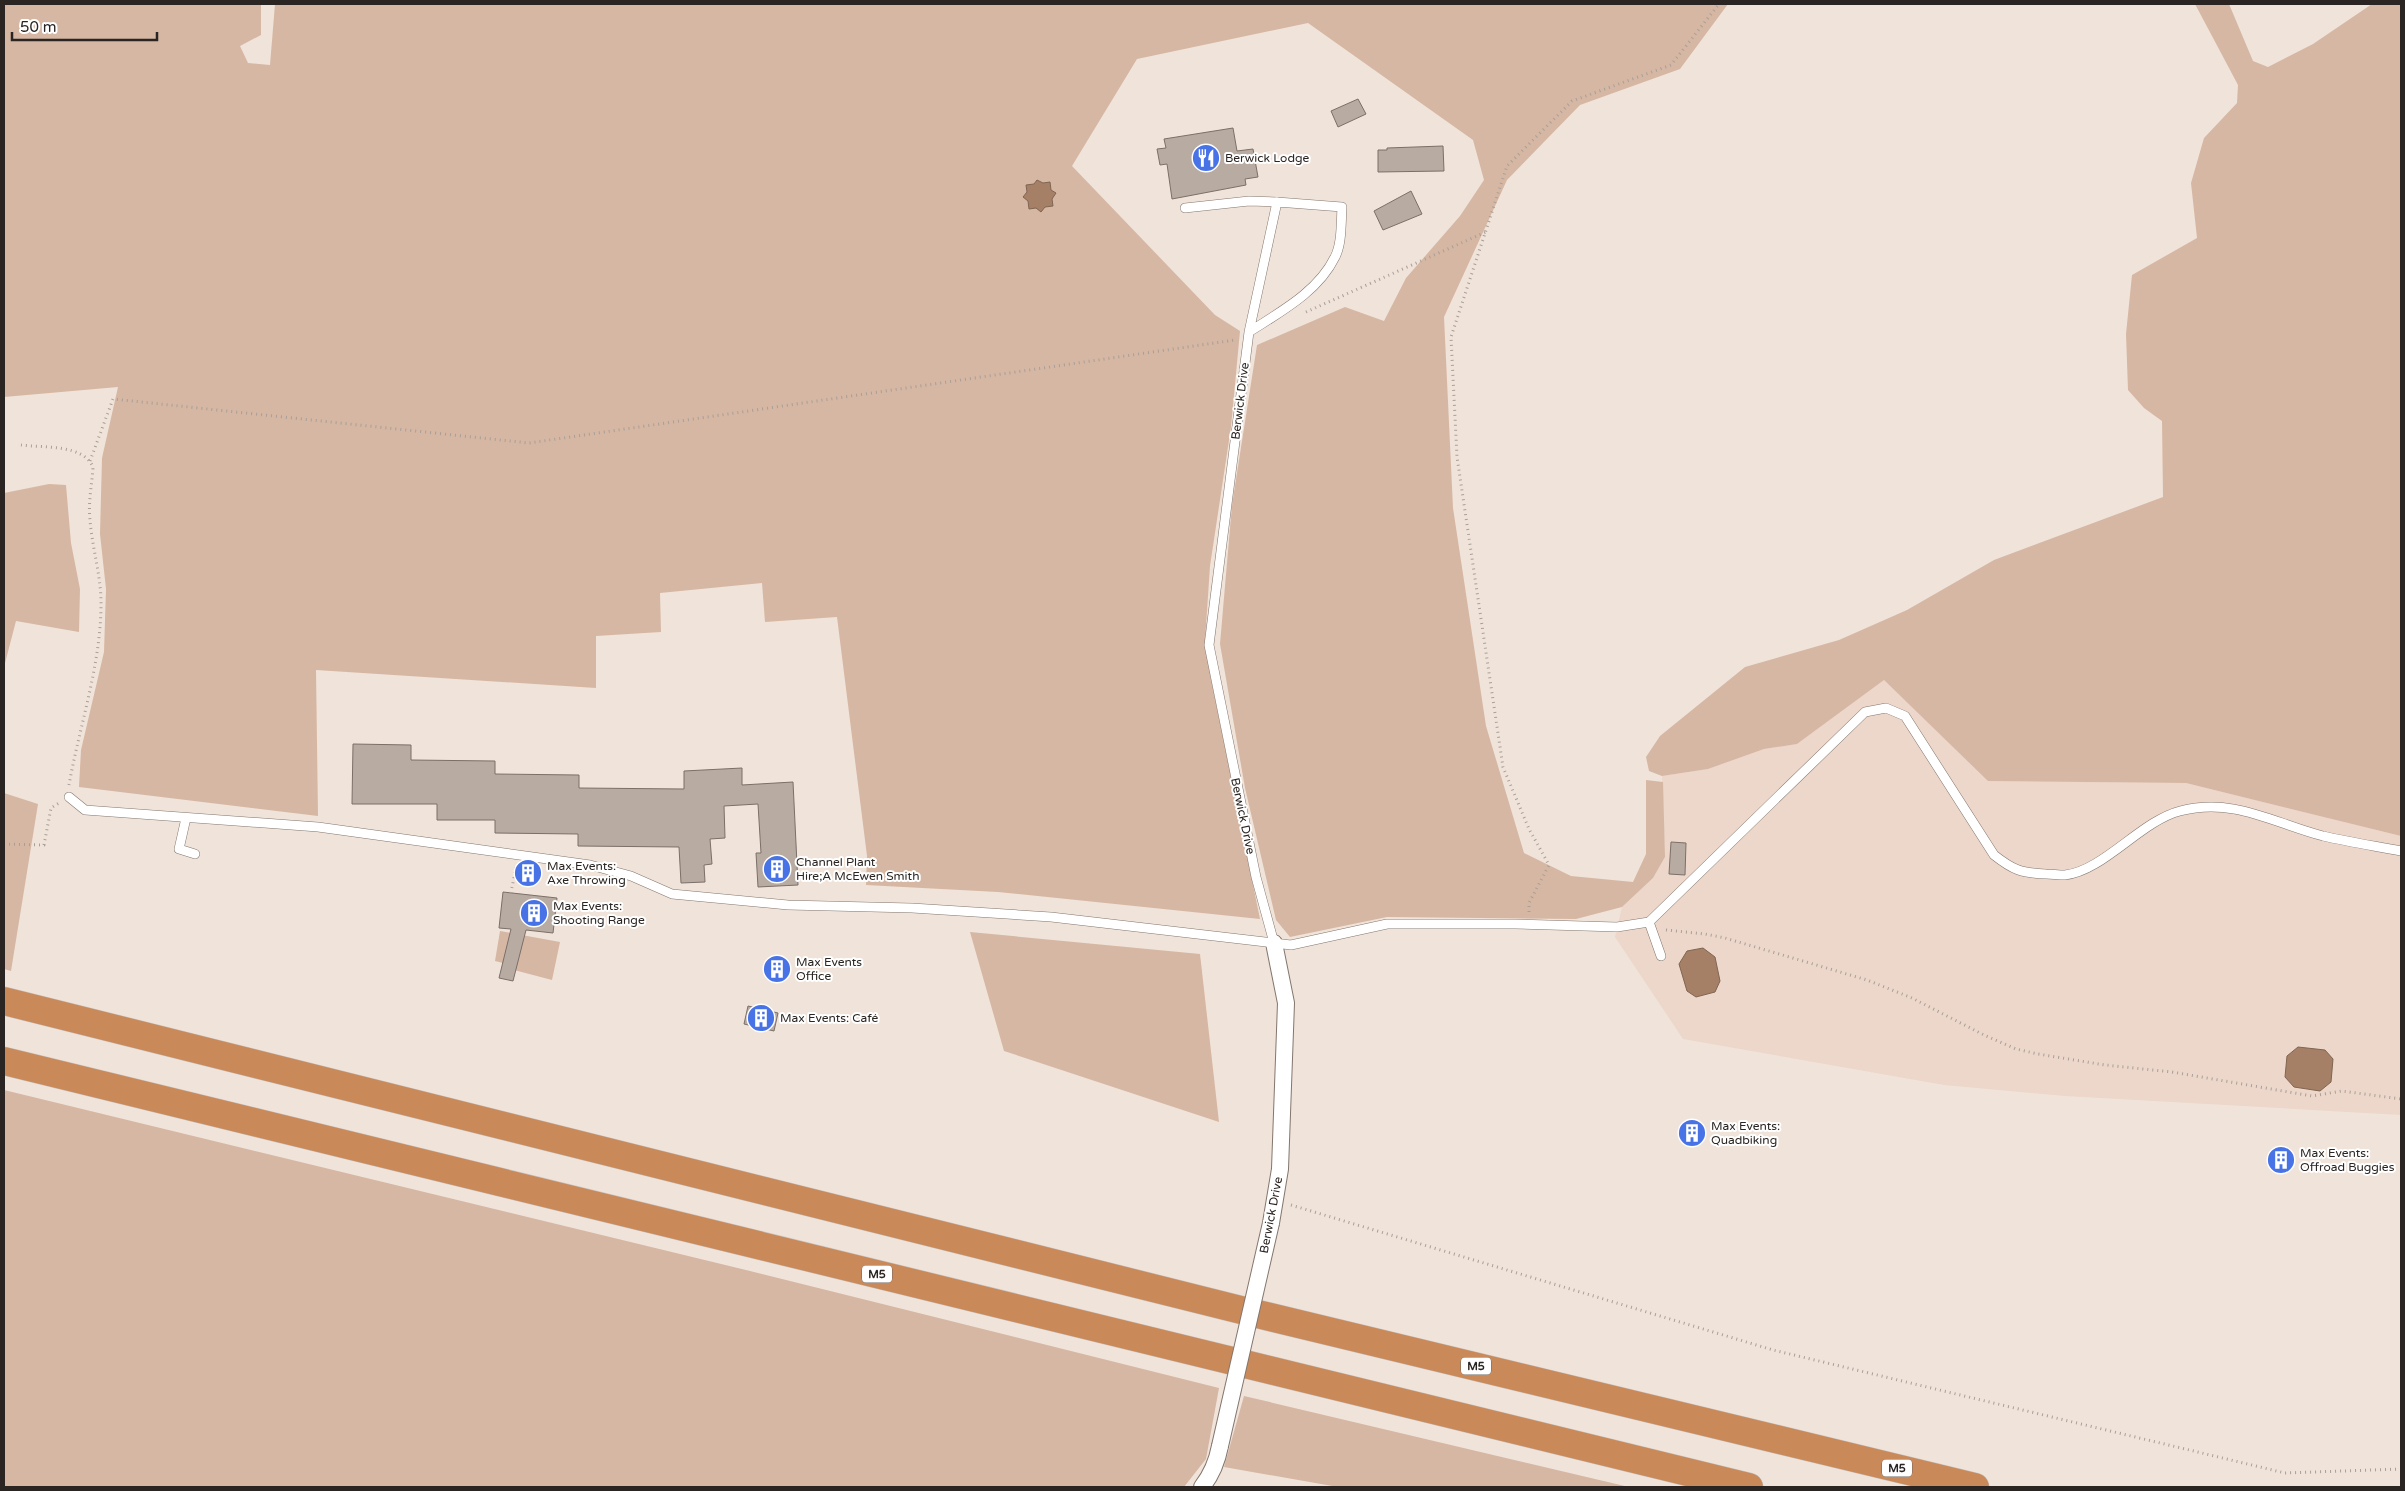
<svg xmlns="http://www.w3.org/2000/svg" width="2405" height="1491" font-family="'Varela Round',sans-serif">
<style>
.built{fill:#ecd7ca}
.green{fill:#d6b7a3}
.water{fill:#a58066;stroke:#806552}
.building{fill:#b8aba2;stroke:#7b6f68}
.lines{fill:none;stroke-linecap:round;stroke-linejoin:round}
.service-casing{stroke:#83766e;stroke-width:10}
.minor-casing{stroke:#83766e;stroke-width:18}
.motorway-casing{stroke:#c8c6c6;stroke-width:29}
.path{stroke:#a99f98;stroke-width:3;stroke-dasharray:1 4;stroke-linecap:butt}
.service{stroke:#fff;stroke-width:9}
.minor{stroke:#fff;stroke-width:16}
.motorway{stroke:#ca8959;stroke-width:28}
.minor-bridge-casing{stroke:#83766e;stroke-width:18;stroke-linecap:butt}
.minor-bridge{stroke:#fff;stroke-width:16}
.labels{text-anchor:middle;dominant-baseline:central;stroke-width:4;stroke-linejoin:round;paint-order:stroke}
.shield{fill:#fff;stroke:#6a6664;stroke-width:1}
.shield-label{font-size:11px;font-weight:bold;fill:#2a2522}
.poi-label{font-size:12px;fill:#2a2522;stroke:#fff;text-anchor:start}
.street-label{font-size:12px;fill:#2a2522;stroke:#fff}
</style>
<rect width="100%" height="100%" fill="#f0e3da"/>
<polygon class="built" points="1884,680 1989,781 2186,783 2401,836 2401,1115 2065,1096 1944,1085 1683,1039 1615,937 1622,907 1653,878 1665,857 1662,776 1708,769 1764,749 1797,744"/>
<g class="green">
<polygon points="4,4 261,4 261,35 240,46 248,63 270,65 275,4 1728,4 1680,69 1580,105 1507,180 1444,317 1453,508 1486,726 1524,853 1571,876 1633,882 1646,854 1646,780 1663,782 1665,857 1653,878 1622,907 1576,919 1387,917 1290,937 1276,920 1245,788 1220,644 1232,505 1257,345 1345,307 1384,321 1406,278 1460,216 1484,180 1473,140 1308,23 1137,59 1072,166 1215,315 1240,331 1231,427 1210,566 1205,641 1211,679 1260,919 998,892 866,885 867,856 837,617 765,622 762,583 660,593 661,632 596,636 596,688 316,670 318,816 79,787 81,750 104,652 106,589 100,534 102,458 118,387 4,397"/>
<polygon points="2195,4 2229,4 2253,61 2268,67 2313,44 2372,4 2401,4 2401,836 2186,783 1988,781 1884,680 1797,744 1764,749 1708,769 1662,776 1649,771 1646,757 1660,736 1745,667 1839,640 1907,610 1994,560 2163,497 2162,421 2144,408 2128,390 2126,334 2132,275 2197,238 2191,183 2204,138 2237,103 2238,85"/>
<polygon points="49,484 66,485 71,543 80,589 79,632 16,621 4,667 4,493"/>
<polygon points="4,793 38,804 11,971 4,969"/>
<polygon points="500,931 560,942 552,980 514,970 503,963 495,961"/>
<polygon points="970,932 1200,954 1219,1122 1004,1051"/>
<polygon points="4,1090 750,1271 1219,1388 1206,1459 1184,1487 4,1487"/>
<polygon points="1244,1396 1629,1487 1338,1487 1224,1467"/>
</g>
<g class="water">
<polygon points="1037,180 1043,183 1050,182 1051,190 1056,193 1052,199 1053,206 1045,207 1041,212 1036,208 1029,209 1028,201 1023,197 1027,192 1026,185 1034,184"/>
<polygon points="1703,948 1715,957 1720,981 1715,992 1696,997 1687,991 1679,964 1687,951"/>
<polygon points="2298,1047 2325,1050 2333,1059 2331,1082 2320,1091 2294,1087 2285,1077 2287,1056"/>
</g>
<g class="building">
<polygon points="1358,99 1366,114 1338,127 1331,111"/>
<polygon points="1233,128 1237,151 1253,149 1258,177 1245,179 1246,185 1172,199 1167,164 1160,165 1157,149 1166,148 1164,139"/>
<polygon points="1443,146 1444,171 1378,172 1378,150 1387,150 1387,148"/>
<polygon points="1411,191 1422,214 1383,230 1374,211"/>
<polygon points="353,744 411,745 411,760 495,761 495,774 579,775 579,788 684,789 684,771 742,768 742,785 793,782 798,885 758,887 756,853 761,853 758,804 724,806 725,838 710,839 712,864 704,865 705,882 681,883 679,847 578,846 578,834 495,833 495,820 437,820 437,804 352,804"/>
<polygon points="1671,842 1686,843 1685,875 1669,874"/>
<polygon points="503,892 557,898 553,933 526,930 513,981 499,978 511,929 499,928"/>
<polygon points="748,1006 778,1013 774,1031 744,1024"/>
</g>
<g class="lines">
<defs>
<g id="service">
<polyline points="1185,208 1249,201 1277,202"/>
<path d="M1249,332C1280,312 1318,292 1335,257C1342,244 1341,222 1342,207L1277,202L1249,332L1209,645L1256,877L1274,943"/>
<path d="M69,797L85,810L318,827L590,865L631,876L672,894L788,905L912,908L1051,917L1291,945L1387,924H1515L1617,927L1649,922L1865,712L1886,708L1905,716L1994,855C2013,870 2021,873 2046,874C2052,874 2058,875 2065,875C2103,871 2141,821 2180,811C2234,797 2273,823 2323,836C2349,842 2375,846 2401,851"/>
<polyline points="186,818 179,849 195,854"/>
<polyline points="1649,922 1661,956"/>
</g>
<g id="minor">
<polyline points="1271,1223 1280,1169 1286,1003 1274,943"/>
<path d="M1202,1487C1212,1474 1217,1462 1220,1446"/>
</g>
<g id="motorway">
<polyline points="4,1001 1241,1310 1975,1487"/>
<polyline points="4,1061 1749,1487"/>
</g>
</defs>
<use href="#service" class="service-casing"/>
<use href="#minor" class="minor-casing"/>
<use href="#motorway" class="motorway-casing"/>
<g class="path">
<polyline points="1306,312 1486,232"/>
<path d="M21,445C44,448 83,444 93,467C92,485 88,501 90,520C92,546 100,572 101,599C102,662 80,723 69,785"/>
<polyline points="90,461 113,399 529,443 1235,340"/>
<polyline points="4,844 44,845 51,808 59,803"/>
<polyline points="511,893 516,867"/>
<polyline points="1529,912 1529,903 1549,865 1529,829 1503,767 1457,457 1451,337 1507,166 1572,101 1671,65 1719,4"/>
<polyline points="1666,930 1705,934 1725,938 1867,980 1912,998 1984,1035 2016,1049 2038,1054 2105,1065 2172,1072 2312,1096 2342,1091 2401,1099"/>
<polyline points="1291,1205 1773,1350 2285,1473 2401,1469"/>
</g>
<use href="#service" class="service"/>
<use href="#minor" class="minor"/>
<use href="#motorway" class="motorway"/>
<defs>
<polyline id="minor-bridge" points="1220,1446 1271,1223"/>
</defs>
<use href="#minor-bridge" class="minor-bridge-casing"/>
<use href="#minor-bridge" class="minor-bridge"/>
</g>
<defs>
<symbol id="restaurant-disc" viewBox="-11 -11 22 22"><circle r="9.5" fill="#4873e6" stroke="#fff"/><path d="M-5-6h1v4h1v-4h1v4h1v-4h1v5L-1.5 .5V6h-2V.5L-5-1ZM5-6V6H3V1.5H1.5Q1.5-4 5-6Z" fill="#fff"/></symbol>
<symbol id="building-disc" viewBox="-11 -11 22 22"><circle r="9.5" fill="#4873e6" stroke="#fff"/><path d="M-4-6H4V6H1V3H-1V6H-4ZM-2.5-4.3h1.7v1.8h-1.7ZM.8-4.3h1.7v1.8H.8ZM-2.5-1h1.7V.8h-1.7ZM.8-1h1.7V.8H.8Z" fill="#fff"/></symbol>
</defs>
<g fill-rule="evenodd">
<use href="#restaurant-disc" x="1190" y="142" width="32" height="32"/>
<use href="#building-disc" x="761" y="853" width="32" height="32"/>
<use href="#building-disc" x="512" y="857" width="32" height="32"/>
<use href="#building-disc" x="518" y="897" width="32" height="32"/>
<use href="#building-disc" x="761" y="953" width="32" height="32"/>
<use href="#building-disc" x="745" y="1002" width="32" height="32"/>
<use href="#building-disc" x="1676" y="1117" width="32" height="32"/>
<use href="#building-disc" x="2265" y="1144" width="32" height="32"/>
</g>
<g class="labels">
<g class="shield">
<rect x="862" y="1265.5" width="30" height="17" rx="4"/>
<rect x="1461" y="1357.5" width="30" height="17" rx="4"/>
<rect x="1882" y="1459.5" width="30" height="17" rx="4"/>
</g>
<g class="shield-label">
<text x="877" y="1274">M5</text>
<text x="1476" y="1366">M5</text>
<text x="1897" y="1468">M5</text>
</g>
<g class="poi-label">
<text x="1225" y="158">Berwick Lodge</text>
<text x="796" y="862">Channel Plant<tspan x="796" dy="14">Hire;A McEwen Smith</tspan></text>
<text x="547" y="866">Max Events:<tspan x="547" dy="14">Axe Throwing</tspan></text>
<text x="553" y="906">Max Events:<tspan x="553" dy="14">Shooting Range</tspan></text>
<text x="796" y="962">Max Events<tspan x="796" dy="14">Office</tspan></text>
<text x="780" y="1018">Max Events: Café</text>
<text x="1711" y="1126">Max Events:<tspan x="1711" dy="14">Quadbiking</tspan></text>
<text x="2300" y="1153">Max Events:<tspan x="2300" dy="14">Offroad Buggies</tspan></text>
</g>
<g class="street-label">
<text transform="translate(1240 401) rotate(-83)">Berwick Drive</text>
<text transform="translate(1243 816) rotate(78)">Berwick Drive</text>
<text transform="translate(1271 1215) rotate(-79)">Berwick Drive</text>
</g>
</g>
<rect width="2405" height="1491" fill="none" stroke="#2a2522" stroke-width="10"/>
<path d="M12 32v8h145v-8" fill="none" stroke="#2a2522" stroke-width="2.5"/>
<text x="20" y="32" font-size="15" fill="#2a2522" stroke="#ffffff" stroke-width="4" paint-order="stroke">50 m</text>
</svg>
